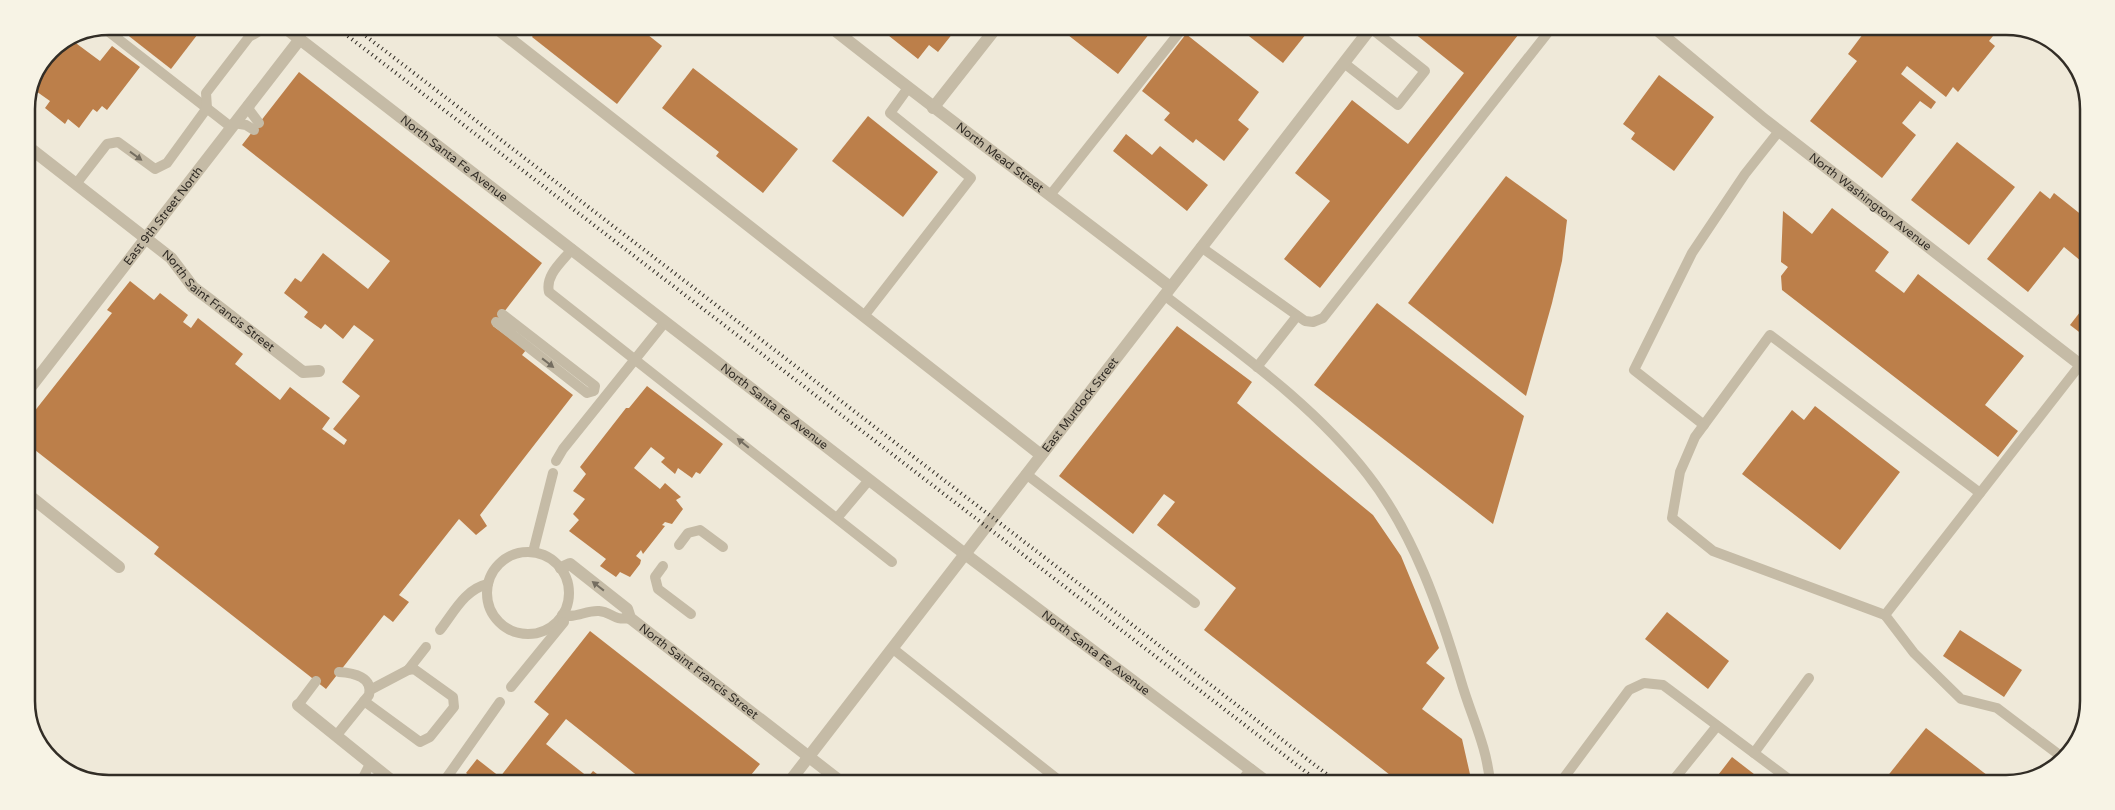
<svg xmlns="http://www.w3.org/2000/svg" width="2115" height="810" font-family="'Varela Round',sans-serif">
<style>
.building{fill:#bc7f4a}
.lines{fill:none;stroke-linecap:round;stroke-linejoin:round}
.service{stroke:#c5bba6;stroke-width:10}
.minor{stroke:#c5bba6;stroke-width:12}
.tertiary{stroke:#c5bba6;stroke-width:12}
.rail{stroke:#322d26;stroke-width:4;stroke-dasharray:1 4;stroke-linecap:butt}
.oneway{fill:#746d60}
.labels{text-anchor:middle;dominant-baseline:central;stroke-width:4;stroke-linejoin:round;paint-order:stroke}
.street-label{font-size:12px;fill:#322d26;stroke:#f7f3e5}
.rim{fill:none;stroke:#322d26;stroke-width:2.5}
</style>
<rect width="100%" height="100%" fill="#efe9d9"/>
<g class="building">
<polygon points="116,26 204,26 171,69"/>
<polygon points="539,27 638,27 662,46 617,104 532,37"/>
<polygon points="879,28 957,28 938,52 929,45 918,59"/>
<polygon points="1059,28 1098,29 1103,33 1106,29 1153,29 1118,74"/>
<polygon points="1240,29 1310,29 1283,63"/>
<polygon points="1409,29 1522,30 1320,288 1284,259 1330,201 1295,173 1352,100 1408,144 1464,73"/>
<polygon points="1866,30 1997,31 1989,41 1995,46 1958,92 1953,87 1946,97 1907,66 1901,74 1936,102 1931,109 1920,101 1902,123 1916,135 1882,178 1810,121 1857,61 1848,54"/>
<polygon points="1186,34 1259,92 1238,120 1249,129 1224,161 1196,139 1193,143 1164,120 1170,113 1142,91"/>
<polygon points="73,41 100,61 112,46 140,67 107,110 102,106 97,112 93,109 79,128 68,119 65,124 45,108 50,101 33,89 51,50"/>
<polygon points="693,68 798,149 763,193 716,156 719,152 662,108"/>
<polygon points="299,72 542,263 493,326 526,350 522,355 573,395 480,515 487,526 476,535 459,519 399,595 409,602 393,622 384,615 326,689 154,554 159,547 26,443 26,422 112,313 107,310 130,281 154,300 160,293 188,315 183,322 191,328 198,318 243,354 235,364 280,400 290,387 330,418 322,429 344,445 347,440 333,429 360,396 342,382 374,340 354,325 343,339 325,324 321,329 304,317 308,312 284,293 295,278 301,282 323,253 368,289 390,261 242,145"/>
<polygon points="1659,75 1714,117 1674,171 1631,139 1635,133 1623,124"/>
<polygon points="868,116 938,172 903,217 832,161"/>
<polygon points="1126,134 1152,155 1160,146 1208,185 1187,211 1113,151"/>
<polygon points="1957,142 2015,187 1969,245 1911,200"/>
<polygon points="1506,176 1567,220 1562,261 1552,303 1526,396 1408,303"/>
<polygon points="2040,191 2050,199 2054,193 2088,220 2087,266 2064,247 2028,292 1987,259"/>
<polygon points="1832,208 1889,252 1875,271 1904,293 1918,274 2024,356 1985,405 2018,431 1998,457 1782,290 1781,276 1788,267 1781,262 1783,211 1812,234"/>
<polygon points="1377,303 1524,416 1493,524 1314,385"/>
<polygon points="2087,303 2087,338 2070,325"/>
<polygon points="1177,326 1252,382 1237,403 1373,515 1401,556 1439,648 1426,663 1445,678 1422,709 1462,739 1472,783 1399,782 1204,630 1236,588 1157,525 1175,502 1164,494 1133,534 1059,476"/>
<polygon points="647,386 723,444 700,474 696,472 692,478 678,468 675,474 661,462 665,458 651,447 634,468 660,489 665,483 681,497 676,500 683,509 672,524 665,522 662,525 665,526 643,554 641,550 636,556 641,560 640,564 630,577 620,572 616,577 600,566 606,559 569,531 579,520 573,514 585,499 573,491 586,474 580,467 626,408 629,408"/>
<polygon points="1815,406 1900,472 1840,550 1742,474 1792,410 1804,420"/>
<polygon points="1667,612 1729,661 1708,689 1645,639"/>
<polygon points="1960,630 2022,670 2004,697 1943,656"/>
<polygon points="590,631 760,764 746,781 644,781 566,719 546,744 588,777 593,771 605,780 475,780 466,773 477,759 500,777 549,714 534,702"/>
<polygon points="1926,728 1996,782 1994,784 1882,783"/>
<polygon points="1732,757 1763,781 1761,783 1712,783"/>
</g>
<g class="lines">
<g class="service">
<polyline points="104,28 231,127"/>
<polyline points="1344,63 1398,105 1425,71 1372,29"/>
<polyline points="248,105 250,111 259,123"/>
<polyline points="234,123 246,125 254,130"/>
<polyline points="76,184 107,144 118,142 155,169 167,163 207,108 206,93 249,37 258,32 262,27"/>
<polyline points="1051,194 1182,29"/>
<polyline points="1201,247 1305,321 1313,322 1323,318 1550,30"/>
<path d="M572,249C562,262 545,275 549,292L892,562"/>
<path d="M1164,295C1235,350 1313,403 1368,475C1414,534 1440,610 1461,681C1471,716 1487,746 1490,783"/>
<polyline points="864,316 971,178 890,113 908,88"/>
<polyline points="496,322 587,393 594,391 595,386 502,314"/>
<polyline points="1257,367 1297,316"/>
<polyline points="1704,425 1634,370 1692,253 1745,174 1779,131"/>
<polyline points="556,461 563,449 665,322"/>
<polyline points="1026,474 1195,603"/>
<polyline points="837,518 869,480"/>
<polyline points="679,545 688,533 700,530 723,547"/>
<polyline points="533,552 553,473"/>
<circle cx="528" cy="593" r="41"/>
<polyline points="663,566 655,577 658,589 691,614"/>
<path d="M562,615C575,619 586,610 599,611C612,612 613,621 630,618"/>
<polyline points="1885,615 1713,551 1672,518 1680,472 1695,437 1770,335 1980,493"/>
<path d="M440,630C454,612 465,589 488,584"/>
<polyline points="892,648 1061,782"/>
<polyline points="408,670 426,647"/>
<polyline points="511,687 564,622"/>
<polyline points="364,701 420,742 430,737 454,707 453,697 414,669 408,670 370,690"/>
<polyline points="298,705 316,681"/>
<path d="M336,736L369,695C373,677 354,673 339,672"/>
<polyline points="1754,753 1809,678"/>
<polyline points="2062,757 1997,708 1961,699 1914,653 1885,615 2080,365"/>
<polyline points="362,780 370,764"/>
<polyline points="445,780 500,702"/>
<polyline points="1560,783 1629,690 1644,683 1663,685 1794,783"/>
<polyline points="1671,783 1717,726"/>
</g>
<g class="minor">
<path id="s1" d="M284,27L965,554L1267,782"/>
<polyline points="495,27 1041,455"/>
<path id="s2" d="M832,28C943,116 1058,200 1170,287"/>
<polyline points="933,108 996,28"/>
<path id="s3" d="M26,145L171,258L193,287L209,299L303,372L319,371"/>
<path id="s4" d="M26,393L300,39"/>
<polyline points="26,493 119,567"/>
<path id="s5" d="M561,568L570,564L627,609L630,618L840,781"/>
<polyline points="298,705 391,780"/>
<polyline points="1242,782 1251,770"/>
</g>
<g class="tertiary">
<path id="s6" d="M1657,30L1765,120L2087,370"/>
<path id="s7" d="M790,781L1370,29"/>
</g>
<g class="rail">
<polyline points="336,27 1319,782"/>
<polyline points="354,27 1337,782"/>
</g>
</g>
<defs><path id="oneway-solid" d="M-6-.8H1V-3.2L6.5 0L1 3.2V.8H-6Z" transform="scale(1.25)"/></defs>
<g class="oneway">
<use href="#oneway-solid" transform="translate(136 156) rotate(36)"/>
<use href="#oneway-solid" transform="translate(548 363) rotate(38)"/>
<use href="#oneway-solid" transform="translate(743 443) rotate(-141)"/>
<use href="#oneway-solid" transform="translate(598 586) rotate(-142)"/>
</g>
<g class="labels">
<g class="street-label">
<text stroke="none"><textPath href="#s1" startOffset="215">North Santa Fe Avenue</textPath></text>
<text stroke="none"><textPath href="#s2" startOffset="212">North Mead Street</textPath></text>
<text stroke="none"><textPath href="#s6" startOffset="274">North Washington Avenue</textPath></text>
<text stroke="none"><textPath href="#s4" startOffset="224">East 9th Street North</textPath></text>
<text stroke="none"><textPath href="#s3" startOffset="248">North Saint Francis Street</textPath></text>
<text stroke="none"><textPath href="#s7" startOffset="475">East Murdock Street</textPath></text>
<text stroke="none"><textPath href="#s1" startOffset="620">North Santa Fe Avenue</textPath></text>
<text stroke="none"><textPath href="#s1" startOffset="1025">North Santa Fe Avenue</textPath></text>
<text stroke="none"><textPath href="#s5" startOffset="179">North Saint Francis Street</textPath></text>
</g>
</g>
<path d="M0 0H2115V810H0ZM109 35H2006A74 74 0 0 1 2080 109V701A74 74 0 0 1 2006 775H109A74 74 0 0 1 35 701V109A74 74 0 0 1 109 35Z" fill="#f7f3e5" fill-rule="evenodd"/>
<path class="rim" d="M109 35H2006A74 74 0 0 1 2080 109V701A74 74 0 0 1 2006 775H109A74 74 0 0 1 35 701V109A74 74 0 0 1 109 35Z"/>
</svg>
